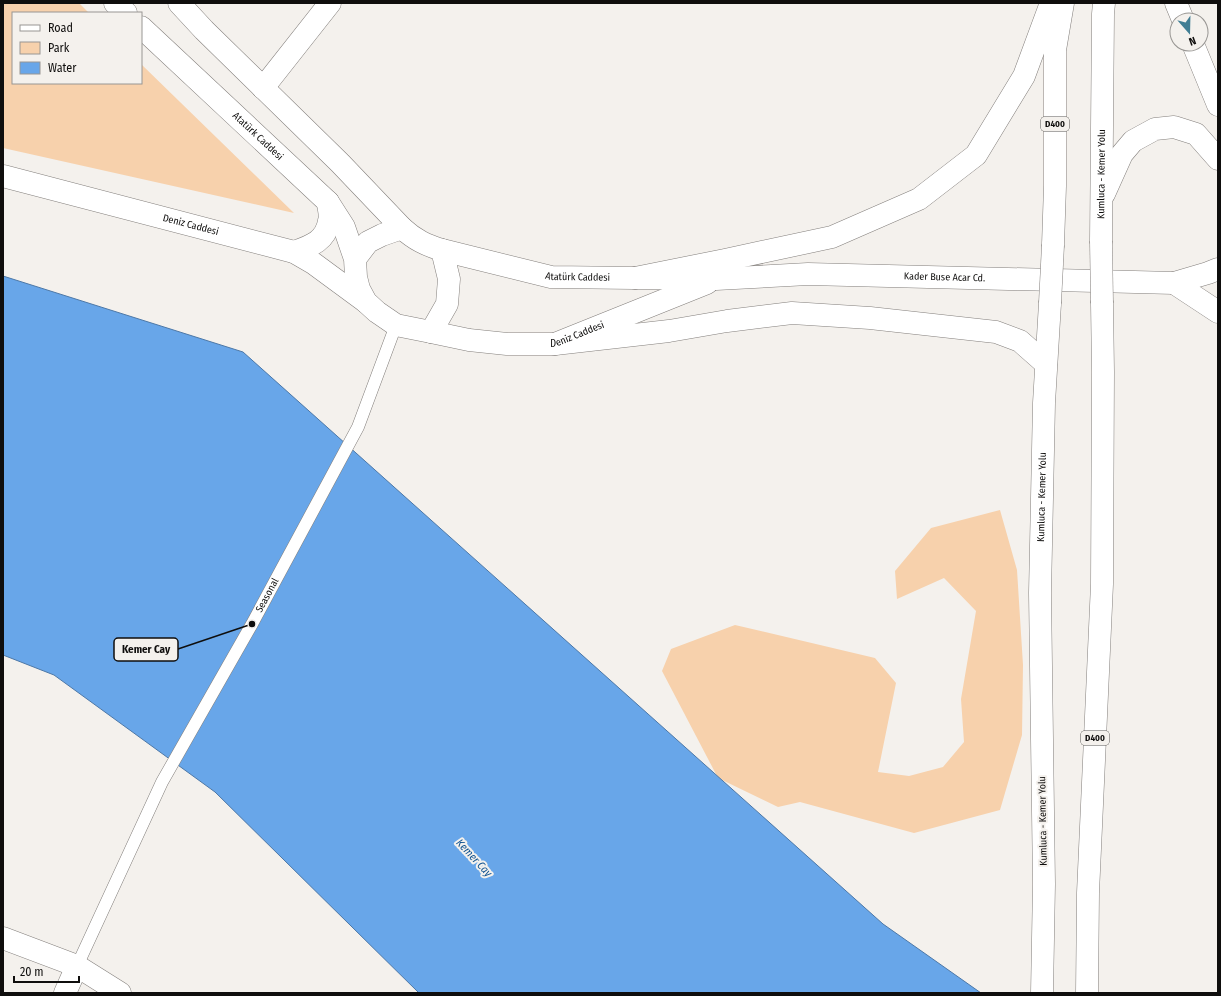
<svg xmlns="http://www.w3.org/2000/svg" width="1221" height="996" font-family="'Fira Sans Condensed',sans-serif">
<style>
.green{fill:#f7d1ac}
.water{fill:#68a6e9;stroke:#4d78a7}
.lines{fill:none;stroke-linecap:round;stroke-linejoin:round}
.service-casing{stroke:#837f7c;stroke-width:13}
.minor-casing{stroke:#837f7c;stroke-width:23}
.tertiary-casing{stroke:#837f7c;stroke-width:23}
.trunk-casing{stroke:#837f7c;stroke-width:23}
.service{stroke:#fff;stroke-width:12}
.minor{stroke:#fff;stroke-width:22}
.tertiary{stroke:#fff;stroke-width:22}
.trunk{stroke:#fff;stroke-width:22}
.trunk-bridge-casing{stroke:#837f7c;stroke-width:23;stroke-linecap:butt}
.trunk-bridge{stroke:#fff;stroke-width:22}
.labels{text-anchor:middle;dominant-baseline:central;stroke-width:4;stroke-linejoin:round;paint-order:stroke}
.shield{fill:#f4f1ed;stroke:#545250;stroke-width:1}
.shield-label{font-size:9px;font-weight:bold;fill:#0f0e0d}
.street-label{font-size:10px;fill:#0f0e0d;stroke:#f4f1ed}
.water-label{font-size:11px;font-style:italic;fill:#125390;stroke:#f4f1ed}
.leader{fill:none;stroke:#0f0e0d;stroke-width:1.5}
.callout-dot{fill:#0f0e0d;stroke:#f4f1ed;stroke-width:1.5}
.callout{fill:#f4f1ed;stroke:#0f0e0d;stroke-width:1.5}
.callout-label{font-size:11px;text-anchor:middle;font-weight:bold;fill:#0f0e0d}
</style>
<rect width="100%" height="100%" fill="#f4f1ed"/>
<g class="green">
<polygon points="3,3 79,3 89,13 13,13 13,83 141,83 141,64 294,213 3,148"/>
<polygon points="1000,510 1017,570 1023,665 1022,735 1000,810 914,833 800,802 778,807 718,778 662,671 671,649 735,625 875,658 896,683 878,772 909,776 943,767 964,742 961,699 976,611 944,578 897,599 895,571 931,528"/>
</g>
<polygon class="water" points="3,276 243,352 883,924 981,993 419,993 215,792 54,675 3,655"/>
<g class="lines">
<defs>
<g id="service">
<path id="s1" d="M77,966L162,782L252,624L358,427L396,325"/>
</g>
<g id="minor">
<polyline points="263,88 330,3"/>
<path id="s2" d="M3,176L294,252L313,263L366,302"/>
<path d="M294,252C311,246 326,241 329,221C331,215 328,207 328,202"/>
</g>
<g id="tertiary">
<polyline points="115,3 126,13"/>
<polyline points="179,3 204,30 340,163 402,228"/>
<path id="s3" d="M141,27L328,202L344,227L355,259L356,277L359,289L366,302L377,312L396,325L431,332L447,304L449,279L442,250C426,245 415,240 402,228L382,235L368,242L355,259"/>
<path id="s4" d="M442,250L551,277L716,279L808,274L1174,283L1208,273L1218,269"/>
<polyline points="1174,283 1218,312"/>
<path id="s5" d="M431,332L469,340L507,344H555L707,283"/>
<polyline points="3,938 77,966 120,993"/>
<polyline points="65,993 77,966"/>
</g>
<g id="trunk">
<polyline points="1176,3 1183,20"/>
<polyline points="1193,44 1218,105"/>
<polyline points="1104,194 1122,154 1133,141 1155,129 1174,127 1196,134 1218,159"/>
<path id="s6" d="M1101,241L1103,14L1104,3"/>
<polyline points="1053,245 1055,186 1055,50 1063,3"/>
<polyline points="635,278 725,260 832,237 919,199 976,155 1024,76 1051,3"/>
<polyline points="555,344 669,331 727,321 792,313 870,318 996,332 1020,341 1046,364"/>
<path id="s7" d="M1042,993L1044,884L1040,593L1044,403L1050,303"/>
<polyline points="1087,993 1088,893 1102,584 1103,372 1102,303"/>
</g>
</defs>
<use href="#service" class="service-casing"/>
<use href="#minor" class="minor-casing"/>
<use href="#tertiary" class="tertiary-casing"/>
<use href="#trunk" class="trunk-casing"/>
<use href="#service" class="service"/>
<use href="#minor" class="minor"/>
<use href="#tertiary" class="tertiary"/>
<use href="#trunk" class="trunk"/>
<defs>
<g id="trunk-bridge">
<polyline points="1101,241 1102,303"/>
<polyline points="1050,303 1053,245"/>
</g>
</defs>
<use href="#trunk-bridge" class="trunk-bridge-casing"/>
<use href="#trunk-bridge" class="trunk-bridge"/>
</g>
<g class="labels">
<g class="shield">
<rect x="1041" y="117" width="28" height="14" rx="3"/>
<rect x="1081" y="731" width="28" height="14" rx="3"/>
</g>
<g class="shield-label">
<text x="1055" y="124">D400</text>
<text x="1095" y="738">D400</text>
</g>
<g class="street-label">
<text stroke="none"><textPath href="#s3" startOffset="160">Atatürk Caddesi</textPath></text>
<text stroke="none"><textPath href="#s6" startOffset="67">Kumluca - Kemer Yolu</textPath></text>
<text stroke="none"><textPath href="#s2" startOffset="194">Deniz Caddesi</textPath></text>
<text stroke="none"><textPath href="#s4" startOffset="139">Atatürk Caddesi</textPath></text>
<text stroke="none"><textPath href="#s4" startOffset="506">Kader Buse Acar Cd.</textPath></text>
<text stroke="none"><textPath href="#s5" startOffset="149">Deniz Caddesi</textPath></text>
<text stroke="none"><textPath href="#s7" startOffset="496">Kumluca - Kemer Yolu</textPath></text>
<text stroke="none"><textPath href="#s1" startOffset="417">Seasonal</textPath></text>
<text transform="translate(1043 821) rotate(-91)">Kumluca - Kemer Yolu</text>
</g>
<g class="water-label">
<text transform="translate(474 858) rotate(47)">Kemer Cay</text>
</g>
</g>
<path class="leader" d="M252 624L178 649"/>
<circle class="callout-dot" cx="252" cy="624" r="4"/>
<rect class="callout" x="114" y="638" width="64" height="23" rx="4"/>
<g class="callout-label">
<text x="146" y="653">Kemer Cay</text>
</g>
<rect width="1221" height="996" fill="none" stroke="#0f0e0d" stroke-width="8"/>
<rect x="12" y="12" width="130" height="72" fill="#f4f1ed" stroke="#989693"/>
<rect x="20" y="25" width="20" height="6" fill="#ffffff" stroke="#989693"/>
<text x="48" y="32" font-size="12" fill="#0f0e0d">Road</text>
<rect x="20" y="42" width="20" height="12" fill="#f7d1ac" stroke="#989693"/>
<text x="48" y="52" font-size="12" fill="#0f0e0d">Park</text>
<rect x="20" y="62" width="20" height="12" fill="#68a6e9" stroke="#989693"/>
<text x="48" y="72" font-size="12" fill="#0f0e0d">Water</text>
<g transform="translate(1189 32) rotate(160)"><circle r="19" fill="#f4f1ed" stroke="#989693"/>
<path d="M0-3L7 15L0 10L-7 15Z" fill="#417e94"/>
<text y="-6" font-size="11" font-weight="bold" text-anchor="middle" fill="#0f0e0d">N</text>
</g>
<path d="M14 976v6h65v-6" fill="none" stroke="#0f0e0d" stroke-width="2"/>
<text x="20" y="976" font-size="12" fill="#0f0e0d" stroke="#f4f1ed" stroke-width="3" paint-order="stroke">20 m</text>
</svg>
